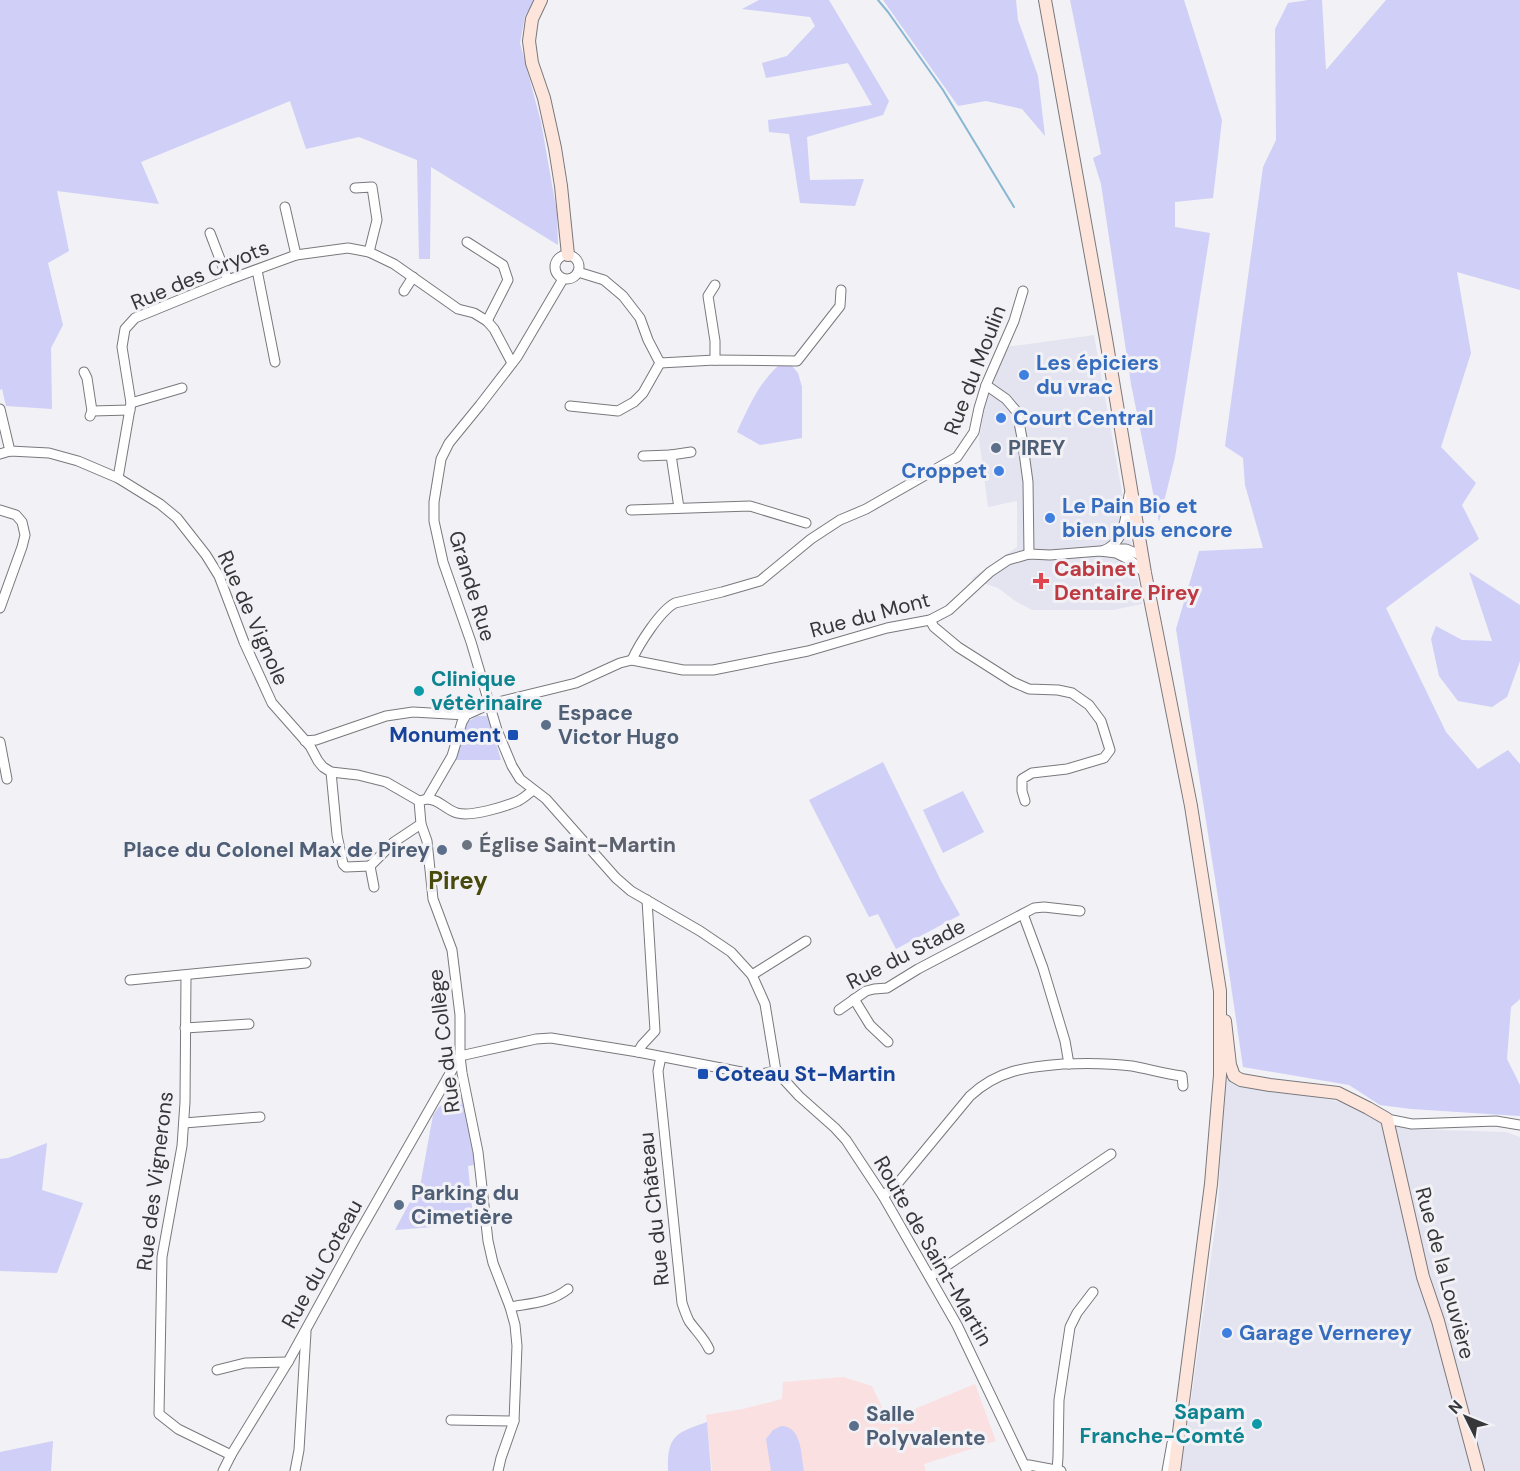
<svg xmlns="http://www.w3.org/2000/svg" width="1520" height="1471" font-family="'DM Sans',sans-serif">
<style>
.built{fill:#e4e4f1}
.education{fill:#fbe0e1}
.green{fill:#cfcff7}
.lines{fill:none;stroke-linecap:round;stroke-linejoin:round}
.stream{stroke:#89b6d1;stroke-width:2}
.street-casing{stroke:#79797d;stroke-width:11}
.secondary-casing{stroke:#79797d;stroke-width:14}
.street{stroke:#fff;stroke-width:9}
.secondary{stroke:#fde5dc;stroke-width:12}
.shop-dot{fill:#3f7fe0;stroke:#f1f1f6;stroke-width:2}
.service-dot{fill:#5c6f8a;stroke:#f1f1f6;stroke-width:2}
.health-dot{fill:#e0444e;stroke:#f1f1f6;stroke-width:2}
.culture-dot{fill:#0f9aa8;stroke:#f1f1f6;stroke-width:2}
.transit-dot{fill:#1a4fb4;stroke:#f1f1f6;stroke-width:2}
.worship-dot{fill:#6b7280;stroke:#f1f1f6;stroke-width:2}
.labels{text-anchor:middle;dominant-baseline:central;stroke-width:6;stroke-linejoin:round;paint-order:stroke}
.street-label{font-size:21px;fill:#373739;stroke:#f1f1f6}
.shop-label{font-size:21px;font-weight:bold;fill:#366cbe;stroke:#f1f1f6;text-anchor:start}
.service-label{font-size:21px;font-weight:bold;fill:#4e5e75;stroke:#f1f1f6;text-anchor:start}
.health-label{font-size:21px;font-weight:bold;fill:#be3a42;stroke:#f1f1f6;text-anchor:start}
.culture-label{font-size:21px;font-weight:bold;fill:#0d838f;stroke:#f1f1f6;text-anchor:start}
.transit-label{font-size:21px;font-weight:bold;fill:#164399;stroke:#f1f1f6;text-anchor:end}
.worship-label{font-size:21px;font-weight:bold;fill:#5b616d;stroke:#f1f1f6;text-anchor:start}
.quarter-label{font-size:24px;font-weight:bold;fill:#484a0c;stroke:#f1f1f6}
</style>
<rect width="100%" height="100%" fill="#f1f1f6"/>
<g class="built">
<polygon points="1094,335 1142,604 1113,610 1032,610 1015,601 998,588 971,579 1017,547 1017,501 988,507 979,439 985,406 1006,347"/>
<polygon points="1224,1079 1237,1083 1341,1102 1378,1120 1407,1129 1506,1132 1520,1137 1520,1471 1181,1471 1218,1207"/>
</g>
<polygon class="education" points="843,1377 872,1386 888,1420 975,1384 996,1441 924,1464 926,1471 712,1471 706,1415 743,1409 782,1399 783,1382"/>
<g class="green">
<polygon points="0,0 535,0 525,16 520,43 541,122 557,213 558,245 431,167 430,259 419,259 417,160 359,137 306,149 290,101 141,162 159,204 57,191 69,251 48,263 63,325 51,348 52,409 6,406 2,389 0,390"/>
<polygon points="759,0 829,0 889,101 883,115 807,137 810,180 864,179 855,206 800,203 789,134 769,132 768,120 872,105 848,63 766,78 762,63 787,56 815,26 810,17 742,9"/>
<polygon points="883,0 1016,0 1018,20 1038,76 1045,136 1022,109 986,101 958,106"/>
<polygon points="1070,0 1184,0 1222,120 1213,198 1175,202 1175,227 1210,233 1175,457 1159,522 1131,384 1101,184 1093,158 1101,154"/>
<polygon points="1308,0 1322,0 1326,70 1386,0 1520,0 1520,290 1457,272 1471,353 1441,447 1476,483 1462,505 1479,539 1386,608 1446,732 1478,769 1508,750 1520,764 1520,999 1511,1007 1507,1059 1520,1085 1520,1116 1411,1109 1380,1105 1349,1085 1243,1067 1219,904 1176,629 1199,551 1263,548 1245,485 1243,458 1225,446 1263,167 1276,140 1275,29 1288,3"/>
<path d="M778,366H792L798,373L802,387V438L760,445L737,432C748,408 759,383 778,366Z"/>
<polygon points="1469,572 1520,605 1520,661 1507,697 1492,707 1458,701 1439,676 1431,639 1436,626 1462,640 1492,641"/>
<polygon points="477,716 488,716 501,760 456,760 466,723"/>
<polygon points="883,762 941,881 960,915 896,949 878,914 869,917 809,800"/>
<polygon points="963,791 984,832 943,853 923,810"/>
<polygon points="454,1098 463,1098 475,1165 468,1166 473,1218 459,1220 459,1225 395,1230 421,1181 433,1115 439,1107"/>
<polygon points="47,1143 42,1190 83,1203 57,1273 0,1271 0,1159 8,1158"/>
<path d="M707,1422L711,1471H668C667,1435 676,1433 707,1422Z"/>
<path d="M781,1426C802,1426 801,1455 804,1471H771L766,1439L773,1430Z"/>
<polygon points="53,1441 51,1471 0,1471 0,1452"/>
</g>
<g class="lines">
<polyline class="stream" points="878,0 888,12 943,90 1014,207"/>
<defs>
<g id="street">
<polyline points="355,188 372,187 377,220 369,252"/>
<polyline points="285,207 296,255"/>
<polyline points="210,233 228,280"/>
<polyline points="467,242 503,265 508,280 487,321"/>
<circle cx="567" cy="267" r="12"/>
<polyline points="257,270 275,362"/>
<polyline points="578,272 604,280 623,296 640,318 648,340 660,363 715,360 797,361 840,306 841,290"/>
<polyline points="563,279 517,357 480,405 449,443 441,459 434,502 434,521 443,562 471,642 497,730 512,766 520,779 546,799 616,878 631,891 700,931 731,952 752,975 765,1004 776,1071"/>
<polyline points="715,285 708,296 715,341 715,360"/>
<polyline points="404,291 413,277"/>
<polyline points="84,372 87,378 92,411 90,416"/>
<polyline points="986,385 1006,399 1017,412 1022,438 1028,482 1029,554"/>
<polyline points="131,403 182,388"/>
<polyline points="570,406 618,411 634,402 643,393 660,363"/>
<polyline points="0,409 10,451"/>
<polyline points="92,411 130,410"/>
<polyline points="0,454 10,451 49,453 78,461 118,478 160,504 177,518 206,555 219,576 244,642 272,703 310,746 318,761 323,767 331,772 358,775 386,782 419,801"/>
<polyline points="671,455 691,452"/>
<polyline points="643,456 671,455 679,508"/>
<polyline points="118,478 131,403 122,347 125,329 135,318 228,280 296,255 348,248 369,252 394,264 458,309 474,313 487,321 494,329 512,363"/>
<polyline points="0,510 16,515 22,522 25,535 22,547 0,608"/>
<polyline points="631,510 750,506 806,523"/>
<polyline points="1110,549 1126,549 1143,556"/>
<path d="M1102,551C1125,544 1126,516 1129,495"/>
<polyline points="930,620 934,627 958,647 1013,682 1029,689 1058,690 1072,693 1089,705 1101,721 1110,750 1104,758 1067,769 1032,773 1022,779 1022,791 1025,801"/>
<path d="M632,660C639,644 660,611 675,603L722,592L760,581L811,539L840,520L866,509L957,457L974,432L979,408L986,385L1014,321L1023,291"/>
<polyline points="305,741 316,740 386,716 413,712 466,715"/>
<polyline points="0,742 7,779"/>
<polyline points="331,772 337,835 343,864 346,867 370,866"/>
<path d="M427,799C439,799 446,810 457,813C471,817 504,807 518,801C524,798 528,794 533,790"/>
<polyline points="370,866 394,842 421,824"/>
<polyline points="370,866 374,887"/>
<polyline points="1023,914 1043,968 1065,1041 1069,1064"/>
<polyline points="752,975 806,941"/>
<polyline points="186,976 185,1102 182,1146 162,1257 159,1414 178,1429 231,1455"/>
<polyline points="130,980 306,963"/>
<polyline points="854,999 870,1025 888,1042"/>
<polyline points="839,1010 866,991 874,989 887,988 918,969 1034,908 1044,907 1080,911"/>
<polyline points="185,1028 249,1024"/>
<polyline points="638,1052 642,1045 655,1031 647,900"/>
<polyline points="460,1056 536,1039 551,1038 638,1052 757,1075 776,1071"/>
<path d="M661,1057L658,1071L682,1303C684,1309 686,1315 689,1321C696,1331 704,1338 709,1349"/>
<polyline points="776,1071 799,1096 835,1128 846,1140 883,1196 957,1325 1027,1471"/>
<polyline points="1387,1119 1412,1124 1496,1121 1520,1125"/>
<polyline points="184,1123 260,1117"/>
<path d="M883,1196L898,1183L970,1096C998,1070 1026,1067 1063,1064C1086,1063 1109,1063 1132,1066C1149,1069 1165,1074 1182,1076L1183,1086"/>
<polyline points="930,1277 1111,1154"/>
<path d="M510,1307C532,1303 550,1303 568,1289"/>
<polyline points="217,1370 245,1363 288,1362"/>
<polyline points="451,1420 514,1421"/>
<polyline points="1025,1465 1029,1465 1061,1471"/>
<polyline points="1057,1470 1058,1457 1059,1400 1070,1327 1077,1313 1093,1292"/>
<polyline points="223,1471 231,1455 288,1362 356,1238 460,1056"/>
<polyline points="295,1471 299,1450 306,1332"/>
<polyline points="498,1471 501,1458 514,1421 517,1346 515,1325 510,1307 493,1263 488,1241 478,1152 462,1073 460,1056 460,1015 452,950 433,899 427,841 421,824 419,801 427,799 452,756 462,722 466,715 490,704 576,683 620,663 632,660 683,670 713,670 808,651 887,628 930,620 949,610 990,572 1008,560 1029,554 1050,555 1100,551 1116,553 1130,560 1145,573"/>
<polyline points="1167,1471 1172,1443"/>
</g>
<g id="secondary">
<polyline points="541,0 532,19 529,41 532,63 544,98 555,148 561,186 568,255"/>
<polyline points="1045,0 1106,339 1145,573 1191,806 1220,991 1220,1075 1211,1184 1174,1471"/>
<polyline points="1225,1021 1230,1065 1234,1076 1241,1080 1270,1085 1338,1093 1368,1108 1387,1119 1423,1277 1438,1321 1478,1471"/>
</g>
</defs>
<use href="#street" class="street-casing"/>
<use href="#secondary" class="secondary-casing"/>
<use href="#street" class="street"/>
<use href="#secondary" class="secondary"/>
</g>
<g class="shop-dot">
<circle cx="1024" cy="375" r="6"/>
<circle cx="1001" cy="418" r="6"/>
<circle cx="999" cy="471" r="6"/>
<circle cx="1050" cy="518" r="6"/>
<circle cx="1227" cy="1333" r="6"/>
</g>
<g class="service-dot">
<circle cx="996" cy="448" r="6"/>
<circle cx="546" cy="725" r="6"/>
<circle cx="442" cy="850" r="6"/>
<circle cx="399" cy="1205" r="6"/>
<circle cx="854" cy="1426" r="6"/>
</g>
<path class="health-dot" d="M1038 572h6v6h6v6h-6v6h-6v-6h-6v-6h6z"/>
<g class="culture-dot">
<circle cx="419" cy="691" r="6"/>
<circle cx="1257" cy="1424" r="6"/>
</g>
<g class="transit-dot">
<rect x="507" y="729" width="12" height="12" rx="3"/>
<rect x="697" y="1068" width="12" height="12" rx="3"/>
</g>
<circle class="worship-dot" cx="467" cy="845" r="6"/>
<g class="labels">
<g class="street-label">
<text transform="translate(200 275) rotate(-23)">Rue des Cryots</text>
<text transform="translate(975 370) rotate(-69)">Rue du Moulin</text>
<text transform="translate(472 586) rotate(73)">Grande Rue</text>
<text transform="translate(870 615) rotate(-15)">Rue du Mont</text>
<text transform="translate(253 618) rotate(66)">Rue de Vignole</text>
<text transform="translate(906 954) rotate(-27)">Rue du Stade</text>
<text transform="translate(444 1041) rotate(-97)">Rue du Collège</text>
<text transform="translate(155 1181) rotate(-83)">Rue des Vignerons</text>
<text transform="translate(654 1209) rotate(-96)">Rue du Château</text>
<text transform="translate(933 1251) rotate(60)">Route de Saint-Martin</text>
<text transform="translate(322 1264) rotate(-61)">Rue du Coteau</text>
<text transform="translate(1445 1273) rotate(75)">Rue de la Louvière</text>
</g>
<g class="shop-label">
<text x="1036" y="363">Les épiciers<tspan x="1036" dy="24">du vrac</tspan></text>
<text x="1013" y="418">Court Central</text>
<text x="987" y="471" text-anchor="end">Croppet</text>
<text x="1062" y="506">Le Pain Bio et<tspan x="1062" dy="24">bien plus encore</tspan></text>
<text x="1239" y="1333">Garage Vernerey</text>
</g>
<g class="service-label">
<text x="1008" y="448">PIREY</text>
<text x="558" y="713">Espace<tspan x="558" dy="24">Victor Hugo</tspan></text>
<text x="430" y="850" text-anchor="end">Place du Colonel Max de Pirey</text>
<text x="411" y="1193">Parking du<tspan x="411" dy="24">Cimetière</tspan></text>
<text x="866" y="1414">Salle<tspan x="866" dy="24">Polyvalente</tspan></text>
</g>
<g class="health-label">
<text x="1054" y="569">Cabinet<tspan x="1054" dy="24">Dentaire Pirey</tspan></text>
</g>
<g class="culture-label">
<text x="431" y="679">Clinique<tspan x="431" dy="24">vétèrinaire</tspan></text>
<text x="1245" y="1412" text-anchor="end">Sapam<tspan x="1245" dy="24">Franche-Comté</tspan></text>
</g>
<g class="transit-label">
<text x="501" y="735">Monument</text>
<text x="715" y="1074" text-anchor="start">Coteau St-Martin</text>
</g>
<g class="worship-label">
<text x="479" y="845">Église Saint-Martin</text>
</g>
<g class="quarter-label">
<text x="458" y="880">Pirey</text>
</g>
</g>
<g transform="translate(1466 1417) rotate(313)" stroke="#f1f1f6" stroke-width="4.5" paint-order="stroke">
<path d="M0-4.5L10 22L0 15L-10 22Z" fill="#373739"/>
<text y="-9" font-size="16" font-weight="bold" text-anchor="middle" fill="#373739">N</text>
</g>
</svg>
